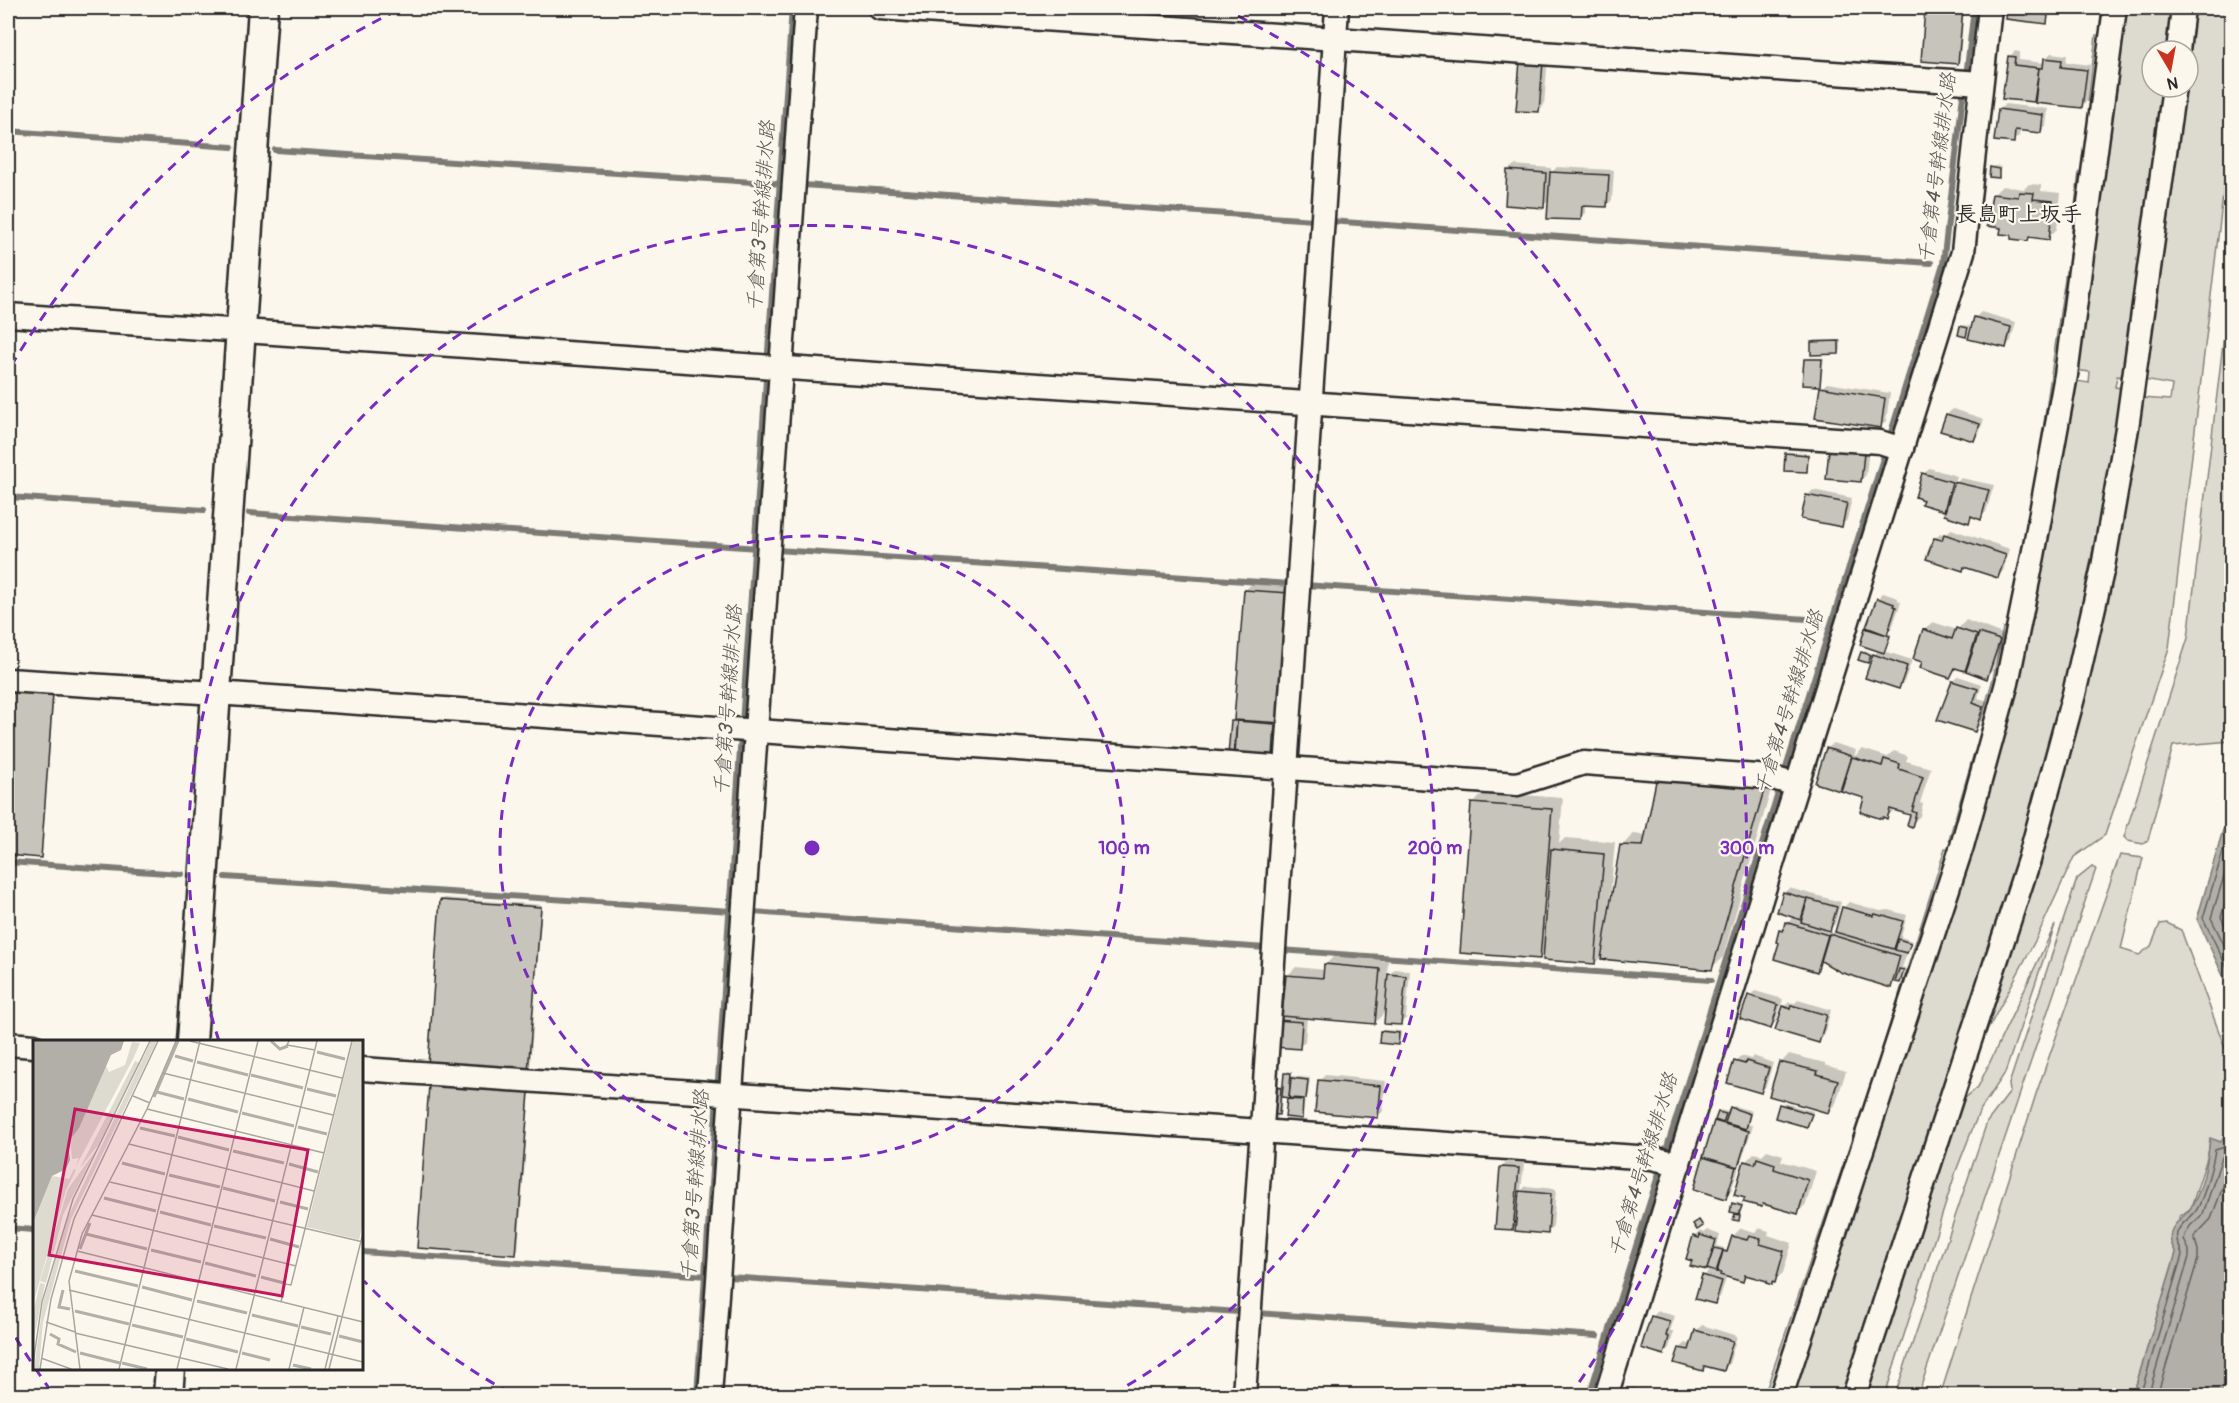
<svg xmlns="http://www.w3.org/2000/svg" width="2239" height="1403" font-family="Pangolin,'Klee One',sans-serif">
<style>
.green{fill:#dddad0;stroke:#84827e;stroke-width:1.5}
.water{fill:#b1afa7;stroke:#7b7a75;stroke-width:1.5}
.shadow{fill:#0003;fill-rule:evenodd}
.lines{fill:none;stroke-linecap:round;stroke-linejoin:round}
.shore{stroke:#61605d;stroke-width:1.5}
.stream{stroke:#7b7a75;stroke-width:6}
.building{fill:#c7c4bc;stroke:#2b2b2b;stroke-width:1.5}
.minor-casing{stroke:#2b2b2b;stroke-width:27}
.tertiary-casing{stroke:#2b2b2b;stroke-width:33}
.minor{stroke:#fbf7ec;stroke-width:22}
.tertiary{stroke:#fbf7ec;stroke-width:28}
.ring{fill:none;stroke:#7b2cbf;stroke-width:3;stroke-dasharray:10 8}
.labels{text-anchor:middle;dominant-baseline:central;stroke-width:4.5;stroke-linejoin:round;paint-order:stroke}
.water-label{font-size:20px;font-style:italic;fill:#5a5956;stroke:#fbf7ec}
.quarter-label{font-size:21px;font-weight:bold;fill:#2b2b2b;stroke:#fbf7ec}
.inset-river{fill:none;stroke:#b1afa7;stroke-width:3}
.inset-road{fill:none;stroke:#a8a59f;stroke-width:1.5}
.view{fill:#c2185b;fill-opacity:0.15;stroke:#c2185b;stroke-width:3}
.inset-edge{fill:none;stroke:#2b2b2b;stroke-width:3}
.centre{fill:#7b2cbf;stroke:#fbf7ec;stroke-width:3}
.ring-label{font-size:18px;text-anchor:middle;font-weight:bold;fill:#7b2cbf;stroke:#fbf7ec;stroke-width:4.5;stroke-linejoin:round;paint-order:stroke}
</style>
<rect width="100%" height="100%" fill="#fbf7ec"/>
<filter id="ink" filterUnits="userSpaceOnUse"><feTurbulence type="fractalNoise" baseFrequency=".0167" numOctaves="2"/><feDisplacementMap in="SourceGraphic" scale="12" xChannelSelector="R" yChannelSelector="G"/><feConvolveMatrix kernelMatrix="1 2 1 2 8 2 1 2 1" color-interpolation-filters="sRGB"/></filter>
<g filter="url(#ink)">
<g class="green">
<polygon points="2122,8 2172,8 2167,51 2152,51 2152,87 2162,87 2148,210 2124,377 2117,376 2115,387 2122,388 2117,427 2065,691 2018,855 1845,1395 1789,1396 1968,846 2070,380 2089,383 2090,372 2074,370"/>
<polygon points="2194,8 2231,8 2231,128 2169,648 2105,835 2074,857 2036,939 1976,1052 2141,398 2170,400 2172,385 2144,380 2184,87 2188,87 2188,57"/>
<polygon points="2096,35 2106,36 2098,102 2088,101"/>
<polygon points="2084,171 2077,258 2069,257 2079,172"/>
<polygon points="2066,271 2075,273 2046,467 2038,465"/>
<polygon points="2231,276 2231,741 2173,746 2148,840 2143,844 2128,841 2124,837 2188,638"/>
<polygon points="2008,627 1986,728 1981,719 1993,679 2003,628"/>
<polygon points="1974,753 1983,755 1959,836 1952,840 1949,839"/>
<polygon points="1945,848 1955,850 1779,1395 1764,1396 1874,1075"/>
<polygon points="2120,855 2143,858 2121,949 2139,955 2151,946 2160,924 2167,923 2181,930 2225,1048 2231,1051 2232,1126 2221,1143 2210,1139 2208,1155 2191,1208 2179,1217 2176,1253 2133,1395 1940,1396 2036,1094"/>
<polygon points="2092,867 2096,869 1918,1395 1895,1395 1987,1122 2010,1092 2009,1084 2077,879"/>
<polygon points="2055,925 2005,1073 1979,1112 1956,1171 1885,1395 1864,1396 1958,1104 1978,1087"/>
</g>
<g class="water">
<polygon points="2231,825 2231,993 2197,919 2223,830"/>
<path d="M2231,1126V1395H2133L2176,1253C2172,1246 2169,1241 2171,1232C2175,1220 2186,1216 2192,1206C2203,1187 2208,1160 2210,1138L2221,1142Z"/>
</g>
<g class="shadow">
<polygon points="1927,8 1964,8 1960,60 1957,63 1922,60"/>
<polygon points="2008,8 2055,8 2050,13 2047,22 2009,11 2011,8"/>
<polygon points="2015,51 2019,52 2019,60 2045,63 2046,58 2051,53 2067,55 2066,62 2091,65 2087,101 2081,107 2004,97 2009,57"/>
<polygon points="1548,57 1544,105 1539,111 1522,61"/>
<polygon points="2005,104 2048,109 2046,126 2041,132 2020,129 2019,136 2013,141 1999,110"/>
<polygon points="1514,165 1551,168 1551,173 1557,167 1614,170 1612,200 1607,205 1586,204 1586,213 1580,219 1550,199 1543,206 1508,170"/>
<polygon points="1994,166 2001,167 1998,176 1992,168"/>
<polygon points="2029,184 2041,185 2041,191 2061,193 2057,229 2048,238 2031,236 2028,239 2002,226 1993,195 2002,186 2024,189"/>
<polygon points="1981,312 2016,322 2011,341 2005,347 1975,318"/>
<polygon points="1964,325 1970,326 1965,335 1962,327"/>
<polygon points="1815,340 1841,340 1841,350 1839,353 1813,342"/>
<polygon points="1808,358 1824,358 1821,383 1819,385 1805,360"/>
<polygon points="1827,383 1890,393 1886,421 1880,427 1821,388"/>
<polygon points="1953,409 1984,419 1979,434 1974,440 1947,414"/>
<polygon points="1836,445 1869,448 1866,475 1860,481 1830,451"/>
<polygon points="1789,452 1809,453 1808,468 1806,470 1787,454"/>
<polygon points="1929,468 1957,476 1955,484 1961,478 1994,485 1986,512 1980,518 1974,516 1969,521 1950,503 1943,509 1924,499 1924,474"/>
<polygon points="1813,490 1852,498 1847,520 1842,525 1807,496"/>
<polygon points="1951,529 2010,549 2003,571 1997,577 1965,566 1962,569 1935,538 1940,533 1946,535"/>
<path d="M1257,579L1301,582L1278,750L1272,756L1236,751L1234,754L1232,721L1235,719L1245,590ZM1274,716L1277,717L1275,752H1272Z"/>
<polygon points="1883,593 1898,598 1898,600 1901,602 1892,628 1887,633 1891,634 1884,651 1912,660 1904,682 1899,687 1874,655 1868,661 1862,653 1865,651 1872,653 1870,659 1879,650 1867,629 1878,598"/>
<polygon points="1966,620 2005,635 1992,671 1987,677 1970,664 1964,669 1958,667 1950,676 1924,630 1933,622 1957,630"/>
<polygon points="1958,676 1982,684 1978,698 1988,701 1980,725 1974,731 1953,681"/>
<polygon points="8,688 54,691 42,854 40,856 8,854"/>
<polygon points="1833,743 1856,750 1854,757 1862,749 1888,757 1894,751 1908,756 1906,761 1931,768 1920,803 1923,804 1920,816 1911,825 1912,814 1895,809 1887,817 1866,797 1845,785 1840,789 1827,749"/>
<polygon points="1669,770 1774,779 1723,957 1711,968 1604,954 1595,963 1545,951 1539,957 1473,804 1484,792 1563,798 1559,844 1565,838 1615,842 1610,899 1613,900 1622,846 1633,834 1647,835 1657,782"/>
<polygon points="1789,888 1841,902 1835,924 1830,929 1832,929 1831,935 1837,928 1843,908 1849,902 1880,911 1889,910 1907,915 1901,937 1912,941 1902,967 1905,968 1902,979 1899,982 1896,980 1890,986 1823,960 1816,970 1781,943 1781,931 1793,917 1784,893"/>
<polygon points="444,898 542,905 530,1068 528,1071 442,901"/>
<polygon points="1334,956 1388,961 1387,977 1395,969 1410,971 1406,1018 1401,1024 1386,1011 1375,1023 1307,1017 1305,1042 1299,1047 1279,1021 1284,1016 1287,976 1296,967 1325,970 1325,965"/>
<polygon points="1755,991 1783,999 1776,1022 1771,1027 1749,996"/>
<polygon points="1798,1000 1831,1010 1824,1035 1818,1041 1784,1007 1789,1002 1795,1003"/>
<polygon points="1384,1030 1401,1031 1400,1041 1397,1044 1382,1032"/>
<polygon points="1789,1054 1825,1063 1825,1065 1846,1071 1836,1103 1828,1112 1781,1063"/>
<polygon points="1741,1056 1751,1059 1753,1056 1773,1063 1766,1086 1761,1092 1736,1062"/>
<polygon points="1288,1071 1292,1072 1292,1076 1310,1078 1308,1095 1305,1098 1303,1115 1301,1117 1288,1100 1292,1096 1282,1096 1281,1112 1279,1114 1275,1088 1277,1086 1285,1086 1286,1073"/>
<polygon points="1325,1075 1386,1081 1383,1111 1378,1116 1320,1081"/>
<polygon points="433,1083 530,1090 518,1251 516,1254 431,1085"/>
<polygon points="1783,1103 1813,1111 1809,1123 1807,1125 1781,1105"/>
<polygon points="1734,1106 1752,1111 1748,1124 1753,1126 1731,1191 1726,1197 1695,1188 1719,1112 1721,1110 1727,1112 1724,1120 1727,1121"/>
<polygon points="1767,1150 1783,1155 1781,1161 1816,1171 1806,1204 1798,1212 1765,1202 1762,1206 1736,1194 1746,1161 1754,1153 1762,1155"/>
<polygon points="1507,1162 1524,1163 1521,1191 1526,1186 1556,1189 1553,1226 1547,1232 1518,1224 1513,1229 1502,1167"/>
<polygon points="1736,1202 1743,1204 1738,1220 1735,1219 1737,1212 1734,1204"/>
<polygon points="1741,1228 1755,1232 1759,1228 1769,1231 1768,1235 1792,1243 1783,1273 1771,1283 1769,1280 1749,1274 1742,1280 1727,1276 1720,1297 1714,1303 1704,1276 1711,1268 1694,1237 1700,1231 1704,1233 1707,1230 1720,1235 1717,1246 1724,1248 1722,1254 1730,1246 1733,1236"/>
<polygon points="1658,1311 1675,1316 1670,1331 1674,1332 1669,1348 1663,1353 1652,1317"/>
<polygon points="1702,1325 1737,1336 1729,1364 1723,1370 1707,1365 1702,1370 1680,1348 1686,1343 1692,1345 1697,1330"/>
<polygon points="1632,1387 1660,1396 1626,1396"/>
</g>
<g class="lines">
<g class="shore">
<polyline points="2232,832 2228,835 2203,918 2232,978"/>
<polyline points="2232,851 2211,918 2232,961"/>
<polyline points="2232,882 2221,917 2232,940"/>
<path d="M2140,1396L2182,1255C2181,1247 2175,1243 2177,1233C2180,1223 2189,1220 2195,1212C2203,1203 2213,1163 2215,1150L2225,1147L2232,1137"/>
<polyline points="2148,1396 2189,1257 2189,1250 2184,1240 2185,1235 2190,1226 2203,1214 2222,1157 2232,1150"/>
<polyline points="2157,1396 2198,1259 2198,1250 2194,1237 2211,1219 2232,1162"/>
</g>
<g class="stream">
<polyline points="1966,77 1974,8"/>
<polyline points="8,131 232,147"/>
<polyline points="275,150 783,184"/>
<polyline points="803,185 1314,220"/>
<polyline points="1329,221 1931,263"/>
<polyline points="1889,439 1943,264 1964,87"/>
<polyline points="8,497 204,510"/>
<polyline points="249,513 758,548"/>
<polyline points="777,550 1290,584"/>
<polyline points="1305,585 1822,620"/>
<polyline points="742,724 792,8"/>
<polyline points="8,862 181,874"/>
<polyline points="225,877 731,911"/>
<polyline points="752,912 1266,948"/>
<polyline points="1280,950 1711,980"/>
<polyline points="8,1228 34,1230"/>
<polyline points="362,1252 708,1276"/>
<polyline points="729,1277 1239,1312"/>
<polyline points="1256,1313 1597,1336"/>
<polyline points="697,1396 741,735"/>
<polyline points="1589,1396 1886,449"/>
</g>
</g>
<g class="building">
<polygon points="1925,8 1963,8 1958,64 1921,61"/>
<polygon points="2007,8 2051,8 2050,14 2007,9"/>
<polygon points="2007,10 2048,15 2047,24 2006,19"/>
<polygon points="2008,56 2015,57 2014,65 2039,68 2034,102 2002,99"/>
<polygon points="2044,58 2062,60 2061,67 2087,70 2082,108 2035,103 2039,68 2043,68"/>
<polygon points="1520,60 1543,62 1539,112 1516,111"/>
<polygon points="1998,109 2043,115 2041,133 2015,130 2014,143 1994,141"/>
<polygon points="1990,167 1999,169 1999,178 1989,177"/>
<polygon points="1507,170 1546,173 1544,208 1505,205"/>
<polygon points="1550,172 1609,175 1607,207 1582,206 1581,220 1547,219"/>
<polygon points="2019,192 2034,193 2033,199 2053,201 2049,240 2029,237 2028,241 2011,239 2011,235 2000,234 2001,228 1987,226 1992,194 2018,197"/>
<polygon points="1974,317 2011,327 2006,348 1968,339"/>
<polygon points="1960,326 1968,328 1966,337 1958,335"/>
<polygon points="1839,341 1839,354 1811,355 1811,342"/>
<polygon points="1804,359 1822,359 1820,386 1802,385"/>
<polygon points="1820,387 1885,398 1881,428 1815,418"/>
<polygon points="1946,414 1980,424 1974,441 1940,431"/>
<polygon points="1829,450 1864,453 1861,482 1826,479"/>
<polygon points="1785,453 1808,455 1807,472 1784,471"/>
<polygon points="1922,473 1952,482 1944,511 1921,504 1923,500 1915,497"/>
<polygon points="1954,482 1989,490 1981,520 1971,516 1969,523 1944,515"/>
<polygon points="1806,495 1847,503 1842,527 1801,519"/>
<polygon points="1944,534 2006,555 1998,578 1964,567 1963,571 1926,559 1934,538 1942,540"/>
<polygon points="1244,590 1290,593 1281,723 1234,720"/>
<polygon points="1877,598 1894,604 1893,606 1896,607 1887,635 1866,627"/>
<polygon points="1865,628 1890,636 1884,653 1860,645"/>
<polygon points="1956,628 1977,635 1965,671 1955,668 1950,678 1920,668 1922,662 1913,659 1923,629 1952,639"/>
<polygon points="1979,633 2000,640 1987,679 1966,671"/>
<polygon points="1861,652 1871,655 1868,663 1858,660"/>
<polygon points="1873,654 1907,666 1899,689 1865,678"/>
<polygon points="1952,681 1978,689 1973,703 1983,707 1975,732 1937,720"/>
<polygon points="8,690 53,693 41,858 8,855"/>
<polygon points="1231,721 1237,721 1234,755 1228,755"/>
<polygon points="1237,721 1275,724 1273,757 1235,755"/>
<polygon points="1826,748 1851,756 1840,791 1815,783"/>
<polygon points="1852,757 1882,766 1884,759 1900,764 1899,769 1923,777 1912,811 1916,813 1912,827 1907,825 1910,815 1890,809 1887,819 1883,817 1882,819 1860,812 1864,798 1841,791"/>
<polygon points="1656,781 1732,782 1764,790 1712,970 1601,959 1620,845 1643,846"/>
<polygon points="1471,803 1552,809 1540,959 1460,953"/>
<polygon points="1551,849 1604,854 1595,964 1543,960"/>
<polygon points="1783,892 1807,899 1801,920 1777,912"/>
<polygon points="1808,899 1837,907 1830,931 1801,922"/>
<polygon points="440,900 541,907 528,1072 428,1065"/>
<polygon points="1842,907 1874,916 1875,914 1882,916 1883,915 1903,921 1894,949 1835,932"/>
<polygon points="1785,922 1828,935 1817,972 1774,959 1779,943 1776,942 1779,930 1783,931"/>
<polygon points="1829,934 1900,956 1891,988 1840,972 1821,961"/>
<polygon points="1898,939 1911,943 1907,953 1895,950"/>
<polygon points="1324,964 1380,969 1375,1024 1282,1016 1286,975 1323,978"/>
<polygon points="1899,969 1904,970 1900,983 1895,982"/>
<polygon points="1388,974 1406,976 1401,1025 1384,1024"/>
<polygon points="1748,995 1778,1005 1771,1029 1740,1019"/>
<polygon points="1791,1005 1827,1015 1819,1043 1775,1030 1783,1006 1790,1009"/>
<polygon points="1277,1020 1302,1022 1300,1049 1275,1047"/>
<polygon points="1380,1031 1399,1033 1398,1045 1379,1043"/>
<polygon points="1734,1061 1745,1064 1746,1061 1769,1068 1761,1093 1727,1083"/>
<polygon points="1779,1062 1818,1071 1817,1074 1838,1080 1828,1113 1769,1096"/>
<polygon points="1284,1073 1291,1073 1289,1098 1282,1097"/>
<polygon points="1291,1078 1308,1080 1306,1099 1289,1098"/>
<polygon points="1318,1080 1381,1086 1378,1118 1315,1112"/>
<polygon points="429,1085 529,1092 516,1255 417,1248"/>
<polygon points="1273,1087 1281,1088 1279,1115 1271,1114"/>
<polygon points="1287,1099 1303,1100 1302,1119 1285,1117"/>
<polygon points="1779,1104 1812,1114 1807,1127 1775,1118"/>
<polygon points="1730,1107 1750,1114 1746,1129 1725,1123"/>
<polygon points="1718,1112 1726,1114 1723,1123 1715,1120"/>
<polygon points="1714,1121 1749,1131 1738,1167 1703,1157"/>
<polygon points="1703,1157 1736,1167 1726,1199 1694,1189"/>
<polygon points="1757,1158 1775,1164 1774,1169 1808,1180 1798,1214 1763,1204 1762,1207 1743,1202 1745,1198 1734,1195 1744,1161 1755,1164"/>
<polygon points="1500,1167 1519,1168 1513,1230 1495,1229"/>
<polygon points="1519,1191 1551,1194 1548,1234 1515,1231"/>
<polygon points="1732,1203 1742,1206 1739,1214 1730,1212"/>
<polygon points="1735,1214 1740,1215 1739,1221 1733,1220"/>
<polygon points="1699,1220 1703,1226 1697,1230 1693,1224"/>
<polygon points="1700,1235 1716,1240 1707,1270 1690,1266 1692,1261 1686,1259 1693,1236 1699,1238"/>
<polygon points="1732,1236 1747,1240 1749,1236 1761,1239 1760,1244 1784,1251 1775,1283 1772,1282 1772,1285 1766,1283 1767,1281 1745,1275 1743,1282 1720,1275 1721,1273 1717,1272 1723,1251 1727,1252"/>
<polygon points="1714,1248 1723,1250 1716,1272 1707,1269"/>
<polygon points="1702,1275 1722,1281 1715,1304 1695,1299"/>
<polygon points="1651,1316 1670,1321 1666,1336 1669,1337 1664,1355 1641,1348"/>
<polygon points="1695,1330 1733,1341 1724,1371 1704,1366 1703,1371 1674,1363 1679,1348 1689,1350"/>
</g>
<g class="lines">
<defs>
<g id="minor">
<polyline points="880,8 1981,83"/>
<polyline points="2178,51 2183,8"/>
<polyline points="8,315 1880,442 1902,449"/>
<polyline points="8,680 216,693 1517,784 1584,763 1770,777 1796,785"/>
<polyline points="8,1044 34,1046"/>
<polyline points="362,1069 1652,1158 1679,1164"/>
<polyline points="710,1396 806,8"/>
<polyline points="1244,1396 1337,8"/>
<polyline points="1606,1396 1963,252 1990,8"/>
<polyline points="1781,1396 1962,846 2007,683 2033,556 2066,375 2115,8"/>
<polyline points="1854,1396 2029,860 2074,694 2103,567 2127,428 2174,87"/>
</g>
<g id="tertiary">
<polyline points="192,1042 263,8"/>
<polyline points="168,1396 170,1368"/>
</g>
</defs>
<use href="#minor" class="minor-casing"/>
<use href="#tertiary" class="tertiary-casing"/>
<use href="#minor" class="minor"/>
<use href="#tertiary" class="tertiary"/>
</g>
</g>
<g class="ring">
<circle cx="812" cy="848" r="312"/>
<path d="M510 1393A623 623 0 0 1 364 1281M219 1041A623 623 0 1 1 1114 1393"/>
<path d="M51 1391A935 935 0 0 1 11 1330M11 366A935 935 0 0 1 402 8M1222 8A935 935 0 0 1 1573 1391"/>
</g>
<g class="labels">
<g class="water-label">
<text transform="translate(1937 168) rotate(-83)">千倉第4号幹線排水路</text>
<text transform="translate(761 216) rotate(-86)">千倉第3号幹線排水路</text>
<text transform="translate(728 700) rotate(-86)">千倉第3号幹線排水路</text>
<text transform="translate(1789 702) rotate(-73)">千倉第4号幹線排水路</text>
<text transform="translate(1643 1165) rotate(-73)">千倉第4号幹線排水路</text>
<text transform="translate(695 1185) rotate(-86)">千倉第3号幹線排水路</text>
</g>
<g class="quarter-label">
<text x="2019" y="214">長島町上坂手</text>
</g>
</g>
<g transform="translate(33 1040)">
<rect width="330" height="330" fill="#fbf7ec"/>
<path d="M118,1H124L38,179L10,282L6,329H1L10,263L35,177ZM320,1H330V183L326,200L274,187ZM99,2L107,3L100,19L42,128L46,118L39,119L37,98L70,30L73,26L76,32L92,25ZM102,21L107,23L65,105L47,128ZM63,110L30,175L13,243L7,241L35,149ZM41,129L43,130L33,150L0,264V183L19,136L36,139ZM7,243L12,244L0,303V273Z" fill="#dddad0"/>
<path d="M0,1H91L88,10L78,15L46,88L35,102L37,120L33,129L19,136L0,183Z" fill="#b1afa7"/>
<path class="inset-river" d="M238,1L247,9L255,6M284,12L312,19M142,16L160,21M164,22L215,35M218,35L270,48M274,49L303,56M124,52L151,59M121,57L145,1M155,59L205,72M209,73L261,86M265,87L294,94M107,88L142,96M145,97L196,110M200,111L251,123M89,123L132,134M256,124L285,132M136,135L187,147M190,148L242,161M71,158L123,171M247,162L275,169M127,172L178,185M181,186L233,198M53,194L114,209M237,199L266,207M47,209L57,183M118,210L168,222M172,223L223,236M42,231L105,246M228,237L251,243M109,247L159,260M30,250L26,267L37,269M164,261L214,273M42,271L96,284M219,275L265,286M99,285L150,297M268,287L298,294M17,294L26,299L25,304L43,312M306,296L330,302M153,299L205,312M47,313L87,323M209,313L237,320M89,323L114,329M260,325L278,329"/>
<path class="inset-road" d="M157,1L309,38M256,1L254,5L282,10M130,33L300,75M100,56L117,63M114,69L291,113M96,104L281,151M77,142L330,202M59,175L263,226M44,211L330,282M36,250L330,322M248,262L252,244L258,245L319,1M13,282L42,292M42,293L195,329M8,318L38,329M0,324L9,262L40,159L117,1M7,329L18,259L41,179L125,1M47,329L36,241L49,194L114,69L143,1M86,329L167,1M144,329L225,1M203,329L284,1M256,329L271,267M292,329L305,276M296,329L330,193"/>
<path class="view" d="M42,69L275,110L249,256L16,215Z"/>
<rect width="330" height="330" class="inset-edge"/>
</g>
<circle cx="812" cy="848" r="9" class="centre"/>
<g class="ring-label">
<text x="1124" y="854">100 m</text>
<text x="1435" y="854">200 m</text>
<text x="1747" y="854">300 m</text>
</g>
<rect width="2239" height="1403" fill="none" stroke="#fbf7ec" stroke-width="30"/>
<rect x="15" y="15" width="2209" height="1373" fill="none" stroke="#2b2b2b" stroke-width="2" filter="url(#ink)"/>
<g transform="translate(2170 69) rotate(170)"><circle r="28" fill="#fbf7ec" stroke="#a8a59f" stroke-width="1.5"/>
<path d="M0-4.5L10 22L0 15L-10 22Z" fill="#c8321e"/>
<text y="-9" font-size="16" font-weight="bold" text-anchor="middle" fill="#2b2b2b">N</text>
</g>
</svg>
